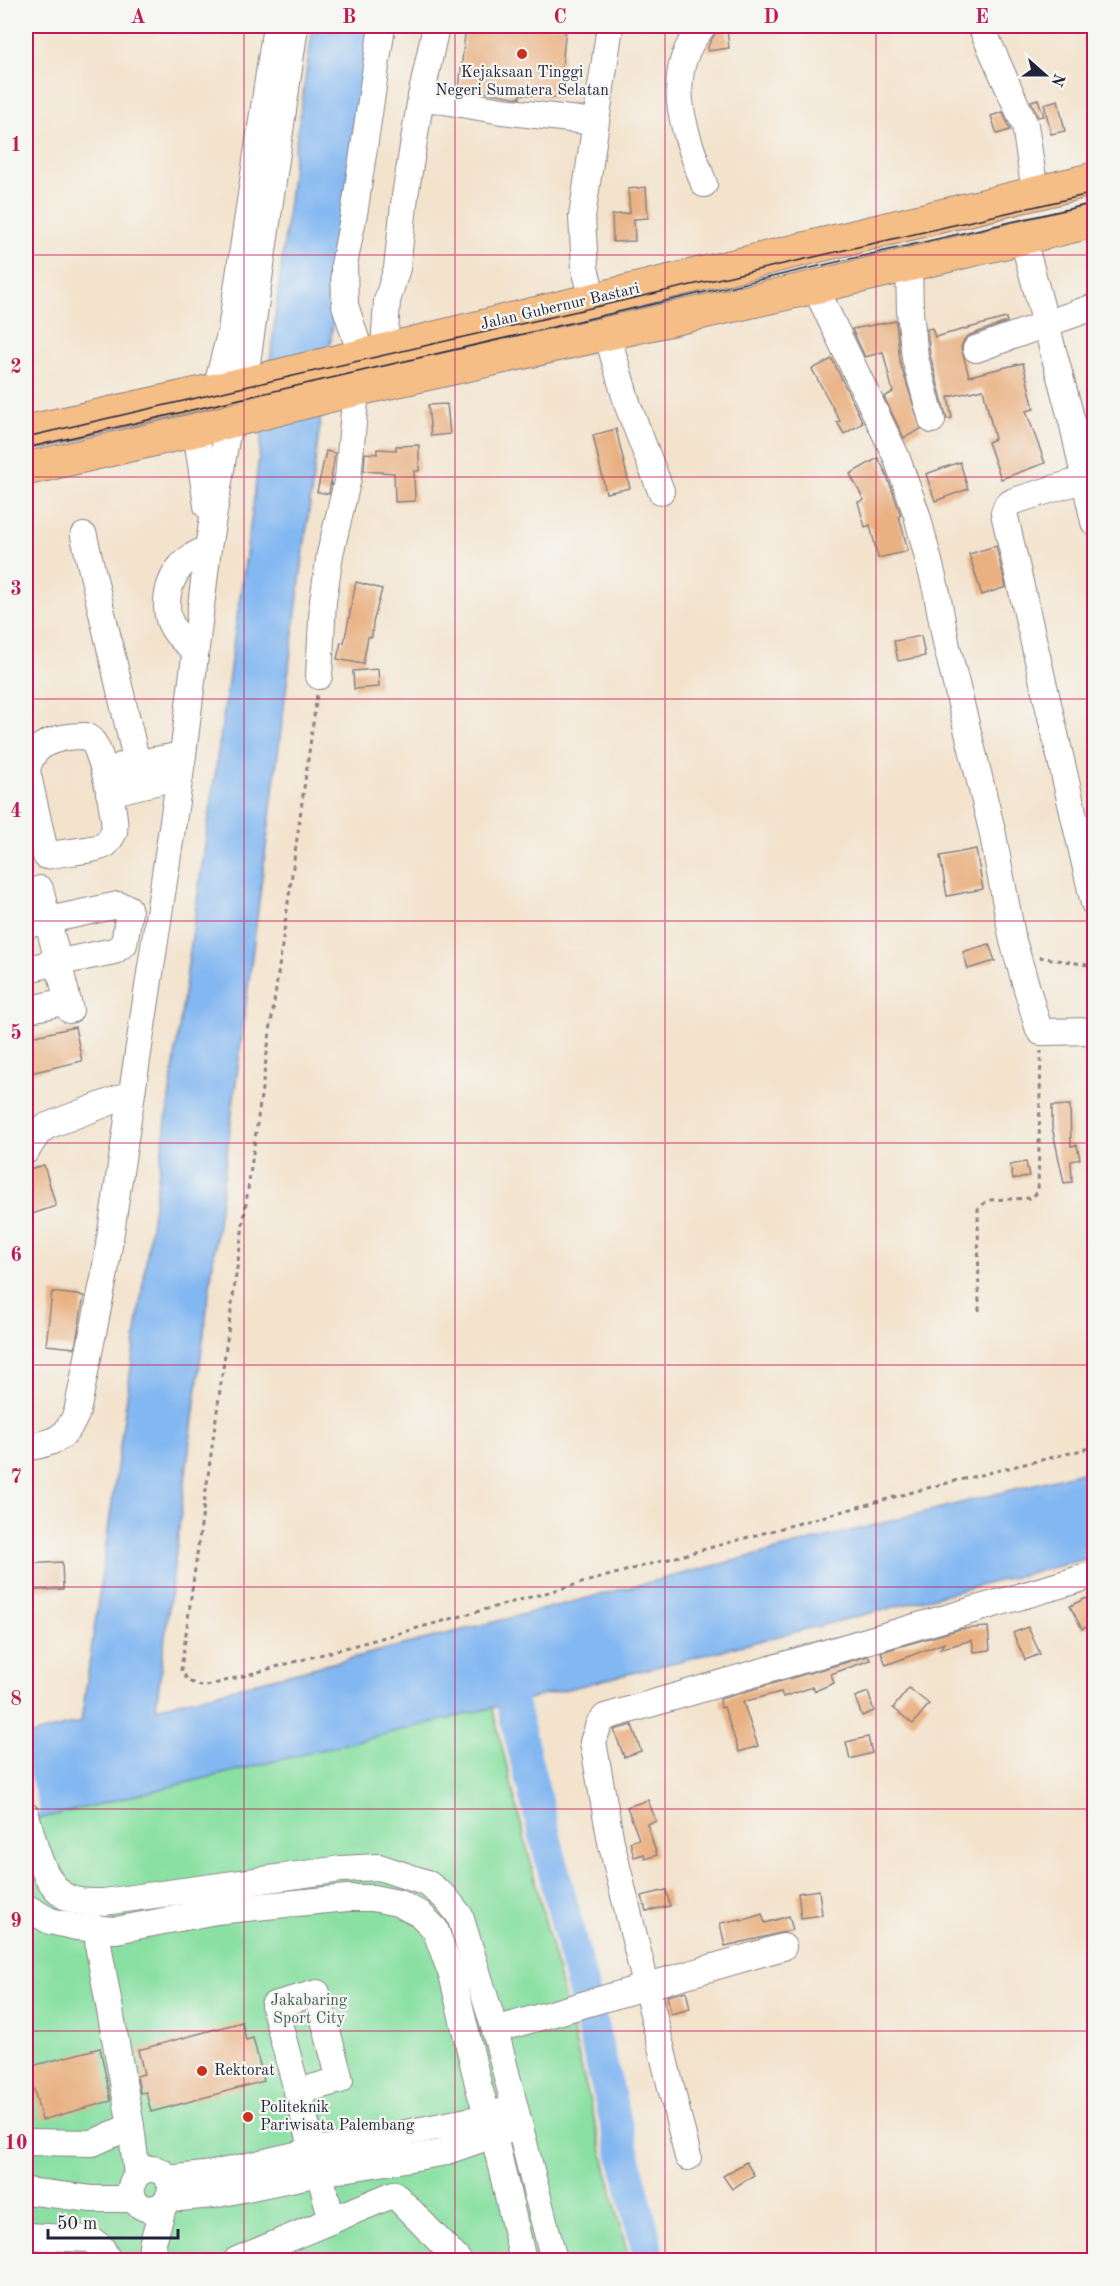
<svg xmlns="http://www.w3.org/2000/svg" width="1120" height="2286" font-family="'Old Standard TT',serif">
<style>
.green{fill:#8ae0a3;stroke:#56816f;stroke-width:1.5}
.water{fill:#83b7f1;stroke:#526c96;stroke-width:1.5}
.pier{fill:#f3e3cd}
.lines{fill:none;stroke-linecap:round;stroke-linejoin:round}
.river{stroke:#83b7f1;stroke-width:32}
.building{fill:#e9b182}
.minor-casing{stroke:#8a8284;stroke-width:28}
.highway-casing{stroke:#8a8284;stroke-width:35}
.path{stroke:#8a8284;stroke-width:3;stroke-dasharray:4.5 4.5;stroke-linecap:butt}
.minor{stroke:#fff;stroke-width:26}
.highway{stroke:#f6be87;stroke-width:33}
.tram{stroke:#22223b;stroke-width:1.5}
.grid{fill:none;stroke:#c2185b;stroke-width:1.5;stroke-opacity:0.55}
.poi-dot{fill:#c8321e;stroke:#f6f6f2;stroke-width:2}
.labels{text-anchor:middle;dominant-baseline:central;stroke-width:4.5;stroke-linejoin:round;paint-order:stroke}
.poi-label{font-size:16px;fill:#22223b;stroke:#f6f6f2;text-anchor:start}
.street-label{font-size:16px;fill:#22223b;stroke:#f6f6f2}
.park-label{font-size:16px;fill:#415b5a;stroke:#f6f6f2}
.neatline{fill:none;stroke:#c2185b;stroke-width:2}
.grid-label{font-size:20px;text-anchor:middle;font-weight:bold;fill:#c2185b}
</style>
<rect width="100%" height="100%" fill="#f6f6f2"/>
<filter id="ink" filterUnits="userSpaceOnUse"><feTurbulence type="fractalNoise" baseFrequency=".0167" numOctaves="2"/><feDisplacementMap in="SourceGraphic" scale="12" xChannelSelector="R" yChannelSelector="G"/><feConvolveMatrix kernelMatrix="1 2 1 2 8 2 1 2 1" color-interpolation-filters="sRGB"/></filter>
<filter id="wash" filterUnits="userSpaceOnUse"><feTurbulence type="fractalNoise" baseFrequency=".008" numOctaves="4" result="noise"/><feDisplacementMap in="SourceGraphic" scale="24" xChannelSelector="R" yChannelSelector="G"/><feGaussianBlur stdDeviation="1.35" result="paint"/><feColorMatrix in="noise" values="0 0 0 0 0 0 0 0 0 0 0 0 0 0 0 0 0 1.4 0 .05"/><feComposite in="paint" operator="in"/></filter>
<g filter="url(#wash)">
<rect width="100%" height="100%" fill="#f3e3cd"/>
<polygon class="green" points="492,1707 629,2260 26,2260 26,1822"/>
<polygon class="water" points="313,26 373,26 336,299 156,1708 1094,1469 1094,1557 512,1703 26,1822 26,1736 81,1722 254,498 295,149"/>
<polygon class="pier" points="26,1760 40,1812 26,1816"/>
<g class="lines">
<polyline class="river" points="512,1703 650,2260"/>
</g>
<g id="blocks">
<g class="building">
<polygon points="466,26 566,26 559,98 520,94 520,98 459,88"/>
<polygon points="727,29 729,48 708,51 708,46 717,30"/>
<polygon points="1038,99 1044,116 1038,117 1031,101"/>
<polygon points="1058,100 1065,131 1051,134 1044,104"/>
<polygon points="1003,112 1010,130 997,134 991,116"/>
<polygon points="646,187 648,218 634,219 635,241 613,242 612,215 630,213 628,189"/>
<polygon points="1006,318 1007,322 970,335 964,340 961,347 969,376 1023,363 1034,409 1026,411 1045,463 1001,479 988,442 995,439 983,389 948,397 952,418 947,419 930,355 927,329 932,328 935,337"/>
<polygon points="896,321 900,362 921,429 904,438 884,397 893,392 883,352 865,357 852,329"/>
<polygon points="832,359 863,423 844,434 837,422 840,421 812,369"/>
<polygon points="447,404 450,434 431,436 428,405"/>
<polygon points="616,429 630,488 606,493 593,435"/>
<polygon points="419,445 419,471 414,471 415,501 395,502 394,473 364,471 365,453 377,454 377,449 396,450 396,446"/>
<polygon points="326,451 335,453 329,494 317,492"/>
<polygon points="878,458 885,471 901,515 899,516 908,551 878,558 870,525 865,527 858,502 864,500 850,474"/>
<polygon points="960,462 968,489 935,501 926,474"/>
<polygon points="996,546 1006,587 982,595 969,554"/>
<polygon points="356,582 382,589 373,623 372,637 368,637 363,664 337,659 341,642 344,643"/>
<polygon points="921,636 925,656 898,661 894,641"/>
<polygon points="378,669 379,687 354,689 353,671"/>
<polygon points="976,849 983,889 947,896 940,856"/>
<polygon points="989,944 995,961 968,969 963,952"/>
<polygon points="75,1027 82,1061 26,1074 26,1038"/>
<polygon points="1070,1105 1071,1146 1077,1145 1080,1159 1071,1161 1072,1182 1064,1183 1052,1127 1052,1106"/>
<polygon points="1026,1162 1029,1176 1013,1179 1010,1165"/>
<polygon points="44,1165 56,1206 26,1216 26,1170"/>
<polygon points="52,1292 84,1296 75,1348 46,1345"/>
<polygon points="62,1562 63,1589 27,1591 26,1564"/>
<polygon points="1086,1598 1095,1614 1095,1623 1082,1629 1070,1606"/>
<polygon points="988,1627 990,1650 974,1652 972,1640 940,1649 944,1643 886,1665 881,1652 960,1629"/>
<polygon points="1028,1627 1040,1654 1025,1660 1013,1633"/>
<polygon points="868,1656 870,1660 831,1674 834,1683 815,1691 813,1687 783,1697 781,1692 743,1702 758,1746 739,1752 724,1707 721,1708 720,1699"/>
<polygon points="909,1688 929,1704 913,1724 893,1708"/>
<polygon points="868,1692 874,1711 862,1716 855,1697"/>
<polygon points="632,1725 641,1751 624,1757 614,1730"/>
<polygon points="868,1737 872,1753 850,1759 846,1742"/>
<polygon points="648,1800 656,1821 647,1824 657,1855 645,1859 644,1854 634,1857 630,1842 639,1839 627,1807"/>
<polygon points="666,1890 670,1906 646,1911 642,1896"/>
<polygon points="819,1890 822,1915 801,1918 798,1893"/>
<polygon points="762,1914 765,1923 789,1916 793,1930 725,1946 720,1923 741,1919 741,1921"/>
<polygon points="686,1991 690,2009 671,2014 667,1996"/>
<polygon points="242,2022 246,2040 253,2038 264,2081 151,2112 146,2092 140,2093 137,2076 144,2074 138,2050"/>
<polygon points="100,2048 111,2101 42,2120 28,2067"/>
<polygon points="746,2162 754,2175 732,2189 723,2176"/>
</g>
</g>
</g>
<g filter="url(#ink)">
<use href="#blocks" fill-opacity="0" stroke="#8a8284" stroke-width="1.5"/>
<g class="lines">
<defs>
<g id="minor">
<path d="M703,26C660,74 685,132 704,184"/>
<polyline points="981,26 1025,125 1035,192"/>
<polyline points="421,97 502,111 595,122"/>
<polyline points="1023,239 1073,425 1094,522"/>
<polyline points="909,265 910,312 915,358 932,420"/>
<polyline points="815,287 896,456 917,515 936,589 947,647 992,830 1013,941 1039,1030 1041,1032 1094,1031"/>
<polyline points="593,300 585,268 582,217 610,26"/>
<polyline points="607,334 628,406 661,491"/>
<polyline points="384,349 387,301 397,268 405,196 421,97 436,26"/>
<polyline points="976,349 1094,307"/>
<polyline points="361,355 345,305 344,265 355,208 382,26"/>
<polyline points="244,384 295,26"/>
<polyline points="216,390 231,330 276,26"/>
<polyline points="196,430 207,506"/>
<polyline points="1085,479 1014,501 1007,505 1004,513 1094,903"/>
<polyline points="84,536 137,763"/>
<path d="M195,651C190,646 183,641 178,635C161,616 165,585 181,566C188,557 199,553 208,548"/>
<polyline points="319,676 323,601 330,554 348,478 356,389"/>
<path d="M85,736C87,737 91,739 92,741C102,751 117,819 114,832C112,836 109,841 106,844C97,851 60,852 46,856L27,771C31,742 59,736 85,736Z"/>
<polyline points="121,766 183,755"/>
<polyline points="109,793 180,776"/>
<polyline points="40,889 70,1010"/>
<polyline points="26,925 118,905 128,908 129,912 124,944 114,951 26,969"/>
<polyline points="26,1010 67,1001"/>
<polyline points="26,1151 38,1133 47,1126 131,1094"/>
<path d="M26,1448C54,1442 66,1440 77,1412L104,1278L183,755L208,548L229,421"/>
<path d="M26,1815C33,1840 41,1878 63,1895C74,1903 91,1902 104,1902L341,1869L379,1867L427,1883L446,1898L460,1916L495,2030L554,2260"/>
<polyline points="26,1907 50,1921 77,1927 116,1930 216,1911 347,1898 373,1898 398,1903 420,1914 435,1929 453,1978 479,2088 494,2136 523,2260"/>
<polyline points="97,1928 99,1950 131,2126 137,2175"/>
<polyline points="495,2030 783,1947"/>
<path d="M297,2092L340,2080L317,1993L274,2005C293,2076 312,2148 332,2220"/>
<polyline points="26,2142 93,2143 131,2126"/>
<polyline points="688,2157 611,1842 593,1742 599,1724 605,1717 1094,1575"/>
<polyline points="168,2179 213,2174 313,2151 488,2117 503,2111"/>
<path d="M26,2191L92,2199H133C156,2227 188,2187 160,2171C152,2167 145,2169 137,2174L131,2186L133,2199"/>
<polyline points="168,2199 213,2195 319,2173 441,2153 508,2130"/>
<polyline points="26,2236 90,2239 101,2247 108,2260"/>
<polyline points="151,2260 152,2245 164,2204"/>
<polyline points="237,2260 394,2194 458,2260"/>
</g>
<g id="highway">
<polyline points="26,432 265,379 1094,179"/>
<polyline points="26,469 196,430 332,395 815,287 1094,221"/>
</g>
</defs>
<use href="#minor" class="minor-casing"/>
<use href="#highway" class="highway-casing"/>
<g class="path">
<polyline points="317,695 181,1669 188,1681 203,1687 931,1487 1094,1447"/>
<polyline points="1039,957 1094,966"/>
<polyline points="979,1311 978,1209 988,1200 1031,1198 1038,1192 1041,1051"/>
</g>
<use href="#minor" class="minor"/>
<use href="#highway" class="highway"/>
<g class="tram">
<polyline points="26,437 1094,193"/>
<polyline points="26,448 1094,203"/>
</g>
</g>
</g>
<path class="grid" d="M244,26V2260M455,26V2260M665,26V2260M876,26V2260M26,255H1094M26,477H1094M26,699H1094M26,921H1094M26,1143H1094M26,1365H1094M26,1587H1094M26,1809H1094M26,2031H1094"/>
<g class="poi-dot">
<circle cx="522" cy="54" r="6"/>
<circle cx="202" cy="2071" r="6"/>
<circle cx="248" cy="2117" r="6"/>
</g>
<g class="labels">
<g class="poi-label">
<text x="522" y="73" text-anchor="middle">Kejaksaan Tinggi<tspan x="522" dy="18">Negeri Sumatera Selatan</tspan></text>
<text x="214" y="2071">Rektorat</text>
<text x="260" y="2108">Politeknik<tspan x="260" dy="18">Pariwisata Palembang</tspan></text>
</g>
<g class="street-label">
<text transform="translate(560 307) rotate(-13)">Jalan Gubernur Bastari</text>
</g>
<g class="park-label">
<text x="309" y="2001">Jakabaring<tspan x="309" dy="18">Sport City</tspan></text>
</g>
</g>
<rect width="1120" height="2286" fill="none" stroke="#f6f6f2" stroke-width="66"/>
<g transform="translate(1045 75) rotate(111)" stroke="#f6f6f2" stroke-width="4.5" paint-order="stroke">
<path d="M0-4.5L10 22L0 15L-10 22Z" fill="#22223b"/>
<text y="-9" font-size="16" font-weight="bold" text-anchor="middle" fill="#22223b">N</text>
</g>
<path d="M48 2229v9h130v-9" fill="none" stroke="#22223b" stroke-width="3"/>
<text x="57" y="2229" font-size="18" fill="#22223b" stroke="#f6f6f2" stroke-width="4.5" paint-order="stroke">50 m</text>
<rect x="33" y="33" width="1054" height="2220" class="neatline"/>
<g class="grid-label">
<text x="138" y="23">A</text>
<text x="349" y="23">B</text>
<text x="560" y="23">C</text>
<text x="771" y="23">D</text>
<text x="982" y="23">E</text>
<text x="16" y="151">1</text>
<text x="16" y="373">2</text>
<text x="16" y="595">3</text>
<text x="16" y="817">4</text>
<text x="16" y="1039">5</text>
<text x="16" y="1261">6</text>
<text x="16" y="1483">7</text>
<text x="16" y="1705">8</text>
<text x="16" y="1927">9</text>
<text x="16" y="2149">10</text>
</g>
</svg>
